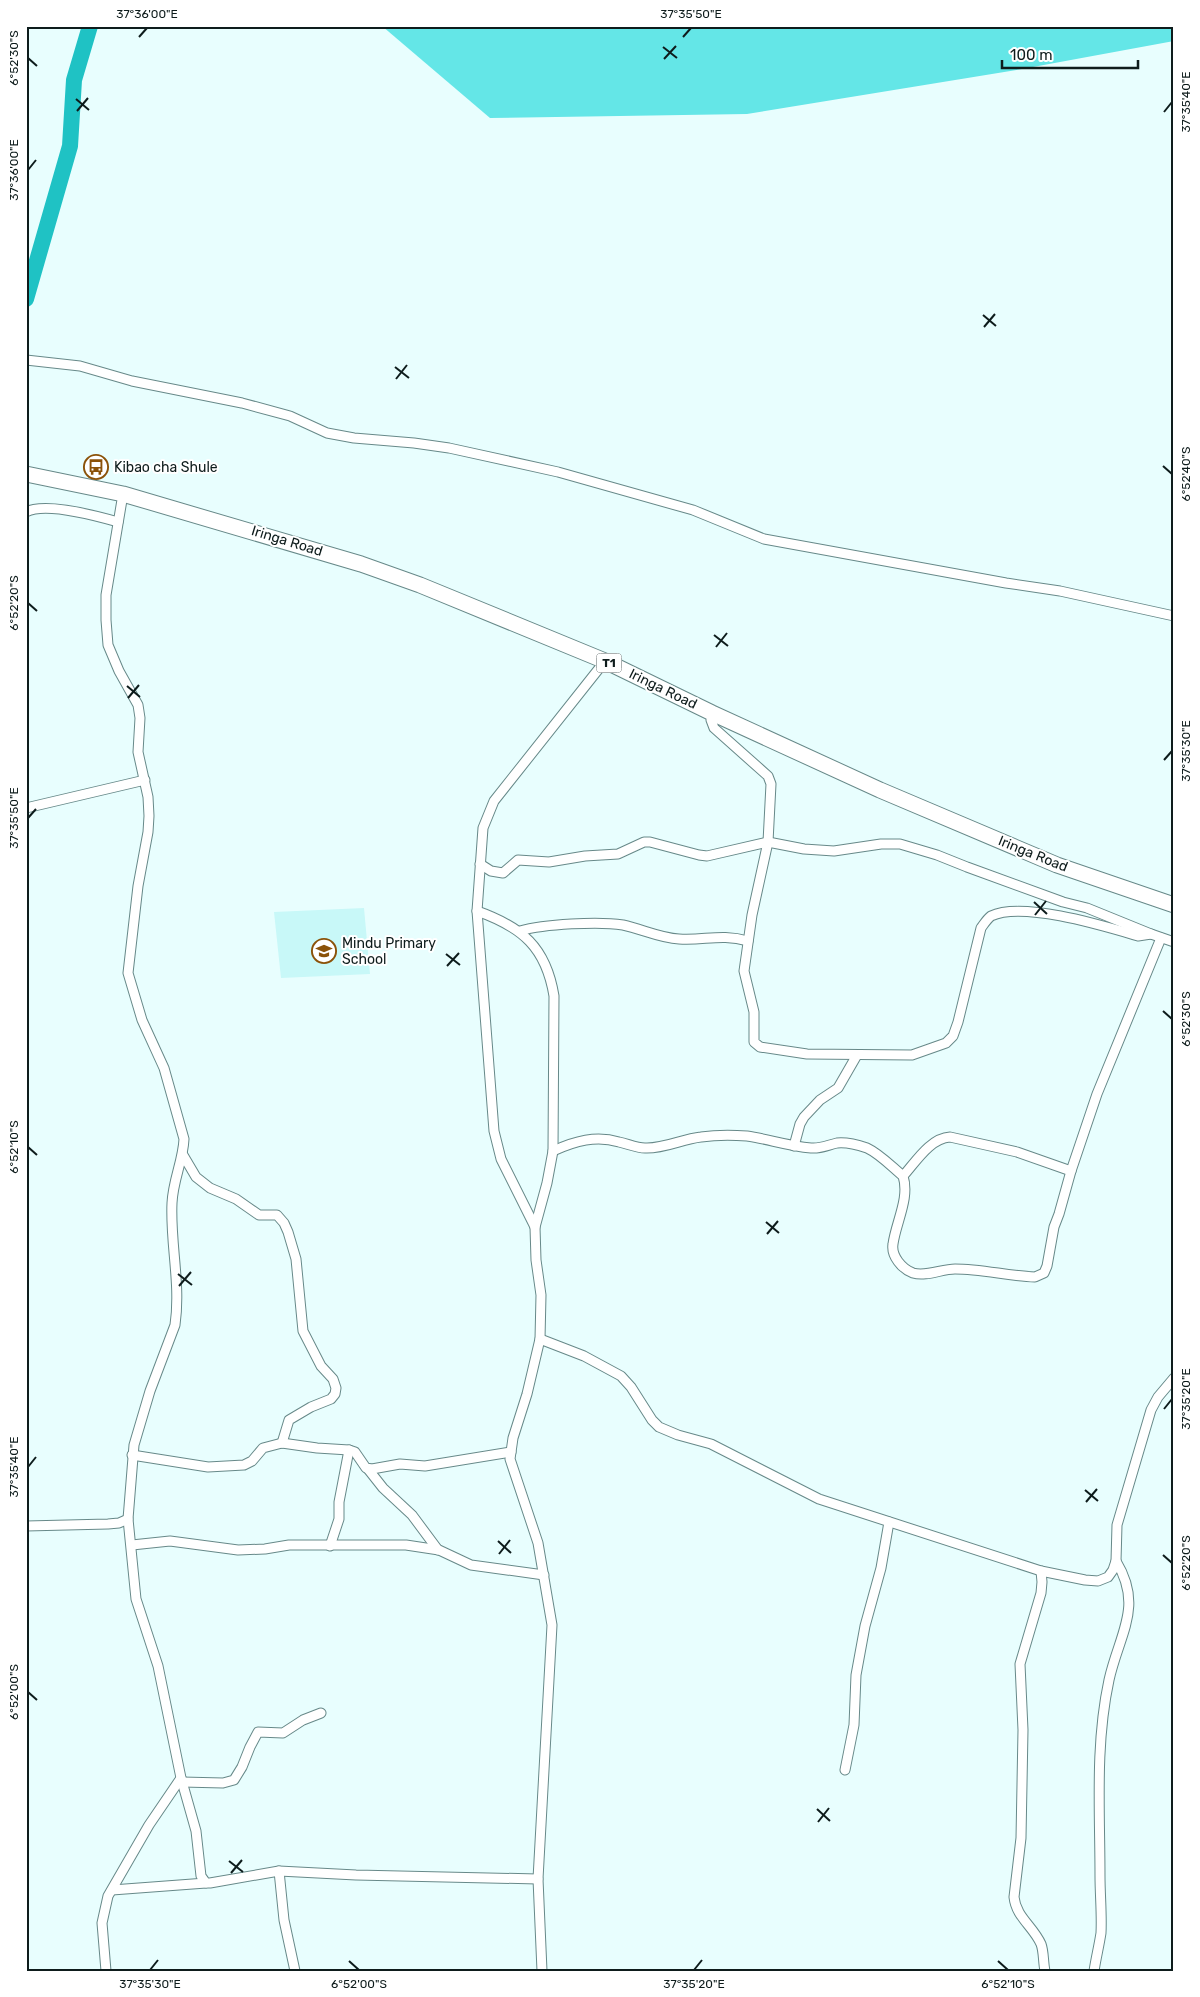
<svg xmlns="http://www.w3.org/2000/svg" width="1200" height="1997" font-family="Rubik,sans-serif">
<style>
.built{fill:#c8f8f8}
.green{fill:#64e6e7}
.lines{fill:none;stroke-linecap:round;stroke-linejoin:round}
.river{stroke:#1fc2c4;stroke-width:16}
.minor-casing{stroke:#678989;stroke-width:11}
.trunk-casing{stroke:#678989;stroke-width:17}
.minor{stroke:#fff;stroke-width:9}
.trunk{stroke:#fff;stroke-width:15}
.ticks{fill:none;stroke:#0e1c1c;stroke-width:2}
.labels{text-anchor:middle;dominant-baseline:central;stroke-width:4;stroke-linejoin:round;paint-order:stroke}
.shield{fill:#fff;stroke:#566060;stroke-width:1}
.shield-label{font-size:12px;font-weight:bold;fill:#0e1c1c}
.poi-label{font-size:14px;fill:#0e1c1c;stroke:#fff;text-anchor:start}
.street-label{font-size:14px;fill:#0e1c1c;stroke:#fff}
.neatline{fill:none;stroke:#0e1c1c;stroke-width:2}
.ticks-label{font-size:12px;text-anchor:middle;fill:#0e1c1c}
</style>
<rect width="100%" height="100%" fill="#e8fefe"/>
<polygon class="built" points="364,908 370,974 281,978 274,912"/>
<polygon class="green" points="382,26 1174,26 1174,41 1022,69 747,114 490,118"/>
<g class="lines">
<polyline class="river" points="26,299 70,146 74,80 90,26"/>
<defs>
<g id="minor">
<polyline points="26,360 80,366 132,381 242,403 290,416 327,433 354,438 414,443 449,448 558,472 693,510 764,539 1006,583 1060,591 1174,616"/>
<path d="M123,494L106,595V620L108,645L119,671L138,705L140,718L138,752L148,797L149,816L148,832L138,886L128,973L142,1020L164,1068L184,1139C183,1161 173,1180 172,1203C170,1243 181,1284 175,1325L150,1391L134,1445L128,1519L136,1599L158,1666L181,1778L196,1831L201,1876L206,1883H210L279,1871L356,1875L538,1879"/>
<path d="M26,512C45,502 97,516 118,522"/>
<path d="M712,713L711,720L714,728L768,776L771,784L768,842L752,915L744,971L754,1012V1042L760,1047L807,1054L912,1055L946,1043L953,1036L958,1022L981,928C984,924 987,919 991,916C1023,901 1104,926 1138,936L1151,934"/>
<polyline points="26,808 145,780"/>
<polyline points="480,864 491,871 503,873 518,860 549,862 585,856 618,854 644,842 650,842 699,855 707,856 768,842 804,849 834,851 881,844 900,844 937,855 967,867 1063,902 1087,908 1151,934 1174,942"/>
<path d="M477,911C522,927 546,947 554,996L553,1151L547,1183L535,1227L536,1260L541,1295L540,1339L527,1394L513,1438L510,1459L538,1543L552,1625L538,1879L542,1971"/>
<path d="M520,931C544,924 599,921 623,925C642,929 660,938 679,939C704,941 721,933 748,941"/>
<polyline points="794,1146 800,1124 804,1117 820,1100 838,1088 857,1055"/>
<path d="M553,1151C575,1141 596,1135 619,1142C628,1144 637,1148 645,1148C664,1149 682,1139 701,1137C715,1135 733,1135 747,1136C768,1139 788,1146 811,1148C820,1149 828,1145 837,1143C846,1142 858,1145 867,1148C880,1154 892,1167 903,1176C910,1198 896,1222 893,1244C891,1256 902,1269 913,1273C926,1277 942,1269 955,1269C982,1269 1008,1276 1035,1277L1044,1273L1047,1266L1054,1227L1059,1214L1071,1171L1097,1094L1161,938"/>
<polyline points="183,1155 196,1177 210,1188 236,1199 259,1215 277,1215 284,1223 288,1232 296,1259 303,1331 321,1366 333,1379 336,1388 335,1394 331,1399 311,1407 289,1420 282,1443"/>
<path d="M903,1176C915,1163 930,1138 950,1137L1017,1152L1071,1171"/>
<polyline points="535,1227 501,1159 494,1131 477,911 483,828 494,801 605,661"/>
<polyline points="540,1339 584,1356 621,1376 631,1387 652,1420 659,1427 678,1435 711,1444 819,1499 1041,1571 1085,1580 1098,1581 1108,1577 1113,1570 1116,1561 1117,1525 1151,1410 1158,1397 1174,1378"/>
<polyline points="132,1455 208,1467 244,1465 252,1461 263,1448 282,1443 317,1448 349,1450 355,1452 366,1468 372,1469 400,1464 425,1466 511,1452"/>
<polyline points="368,1469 383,1488 412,1515 438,1550"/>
<polyline points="26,1526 108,1524 119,1523 128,1519"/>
<polyline points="132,1545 170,1541 238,1550 265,1549 289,1545 406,1545 439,1550 471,1565 544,1575"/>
<polyline points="330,1546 339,1519 339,1502 349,1450"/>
<path d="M1041,1571L1042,1582L1041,1593L1020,1664L1023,1730L1021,1838L1014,1897C1016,1917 1033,1926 1041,1944C1044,1952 1043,1962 1045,1971"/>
<polyline points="845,1770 854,1725 856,1675 865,1626 881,1568 889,1522"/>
<polyline points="182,1782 223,1783 234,1780 242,1767 250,1747 258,1732 283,1733 303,1720 321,1713"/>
<polyline points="279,1871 284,1920 295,1971"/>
<polyline points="112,1890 206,1883"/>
<polyline points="106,1971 102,1923 108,1896 149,1825 181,1778"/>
<path d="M1094,1971C1096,1958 1099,1946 1101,1933C1102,1915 1100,1895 1100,1876C1100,1810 1095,1745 1109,1680C1119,1634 1144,1607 1116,1561"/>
</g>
<polyline id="trunk" points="26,474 123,494 361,564 420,585 605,661 712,713 880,790 1057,865 1174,905"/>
</defs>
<use href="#minor" class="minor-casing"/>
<use href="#trunk" class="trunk-casing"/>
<use href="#minor" class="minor"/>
<use href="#trunk" class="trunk"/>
</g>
<path class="ticks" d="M139,37L147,28M683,37L691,28M663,47L677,58M28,58L37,66M664,59L676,46M76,99L89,110M77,111L88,98M1164,112L1172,102M28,170L36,160M983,315L996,326M984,327L995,314M395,367L409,378M396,379L407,365M1163,466L1172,474M28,603L37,611M714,635L728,646M716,647L727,633M127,686L140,697M128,698L139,685M1164,760L1172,751M28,818L36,809M1034,902L1047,914M1035,915L1046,901M446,954L460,965M447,966L459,953M1163,1011L1172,1019M28,1147L37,1155M766,1222L779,1233M767,1234L778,1221M178,1274L192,1285M179,1286L191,1272M1164,1409L1172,1399M28,1467L36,1457M1085,1490L1098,1501M1086,1502L1097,1489M498,1541L511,1553M499,1554L510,1540M1163,1555L1172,1563M28,1692L37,1700M817,1809L830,1821M818,1822L829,1808M229,1861L243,1872M231,1873L242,1860M349,1961L359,1970M998,1961L1008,1970M150,1970L158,1960M694,1970L702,1960"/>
<defs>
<symbol id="bus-ring" viewBox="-11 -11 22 22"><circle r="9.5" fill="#fff" stroke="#8b5209" stroke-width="1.5"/><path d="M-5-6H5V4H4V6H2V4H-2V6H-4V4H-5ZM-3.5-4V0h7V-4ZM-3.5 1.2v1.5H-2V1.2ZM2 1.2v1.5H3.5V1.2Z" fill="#8b5209"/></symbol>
<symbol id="school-ring" viewBox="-11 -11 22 22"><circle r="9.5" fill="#fff" stroke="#8b5209" stroke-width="1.5"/><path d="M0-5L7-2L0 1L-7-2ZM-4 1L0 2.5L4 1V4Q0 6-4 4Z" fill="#8b5209"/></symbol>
</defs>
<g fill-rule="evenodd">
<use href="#bus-ring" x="82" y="453" width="28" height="28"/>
<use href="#school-ring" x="310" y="937" width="28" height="28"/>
</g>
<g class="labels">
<rect class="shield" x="596.5" y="653.5" width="25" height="19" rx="4"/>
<g class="shield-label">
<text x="609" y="663">T1</text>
</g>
<g class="poi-label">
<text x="114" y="467">Kibao cha Shule</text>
<text x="342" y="943">Mindu Primary<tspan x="342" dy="16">School</tspan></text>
</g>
<g class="street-label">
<text transform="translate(287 541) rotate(17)">Iringa Road</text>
<text transform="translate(663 689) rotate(26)">Iringa Road</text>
<text transform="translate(1033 854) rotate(22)">Iringa Road</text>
</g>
</g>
<rect width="1200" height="1997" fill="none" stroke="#ffffff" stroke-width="55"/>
<path d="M1002 60v8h136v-8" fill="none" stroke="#0e1c1c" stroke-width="2.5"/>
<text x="1010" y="60" font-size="15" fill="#0e1c1c" stroke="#ffffff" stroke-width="4" paint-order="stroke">100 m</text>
<rect x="28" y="28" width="1144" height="1942" class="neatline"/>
<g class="ticks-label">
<text x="147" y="18">37°36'00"E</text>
<text x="691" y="18">37°35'50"E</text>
<text transform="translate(14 58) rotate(-90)" y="4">6°52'30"S</text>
<text transform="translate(1186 102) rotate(-90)" y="4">37°35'40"E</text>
<text transform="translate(14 170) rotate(-90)" y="4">37°36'00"E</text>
<text transform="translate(1186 474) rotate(-90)" y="4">6°52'40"S</text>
<text transform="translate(14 603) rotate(-90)" y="4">6°52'20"S</text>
<text transform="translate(1186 751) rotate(-90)" y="4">37°35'30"E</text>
<text transform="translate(14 818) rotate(-90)" y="4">37°35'50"E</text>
<text transform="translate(1186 1019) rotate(-90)" y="4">6°52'30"S</text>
<text transform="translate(14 1147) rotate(-90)" y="4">6°52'10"S</text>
<text transform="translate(1186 1399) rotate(-90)" y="4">37°35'20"E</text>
<text transform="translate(14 1467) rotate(-90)" y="4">37°35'40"E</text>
<text transform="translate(1186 1563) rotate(-90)" y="4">6°52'20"S</text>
<text transform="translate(14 1692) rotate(-90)" y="4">6°52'00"S</text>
<text x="150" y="1988">37°35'30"E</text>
<text x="359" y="1988">6°52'00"S</text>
<text x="694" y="1988">37°35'20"E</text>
<text x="1008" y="1988">6°52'10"S</text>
</g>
</svg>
